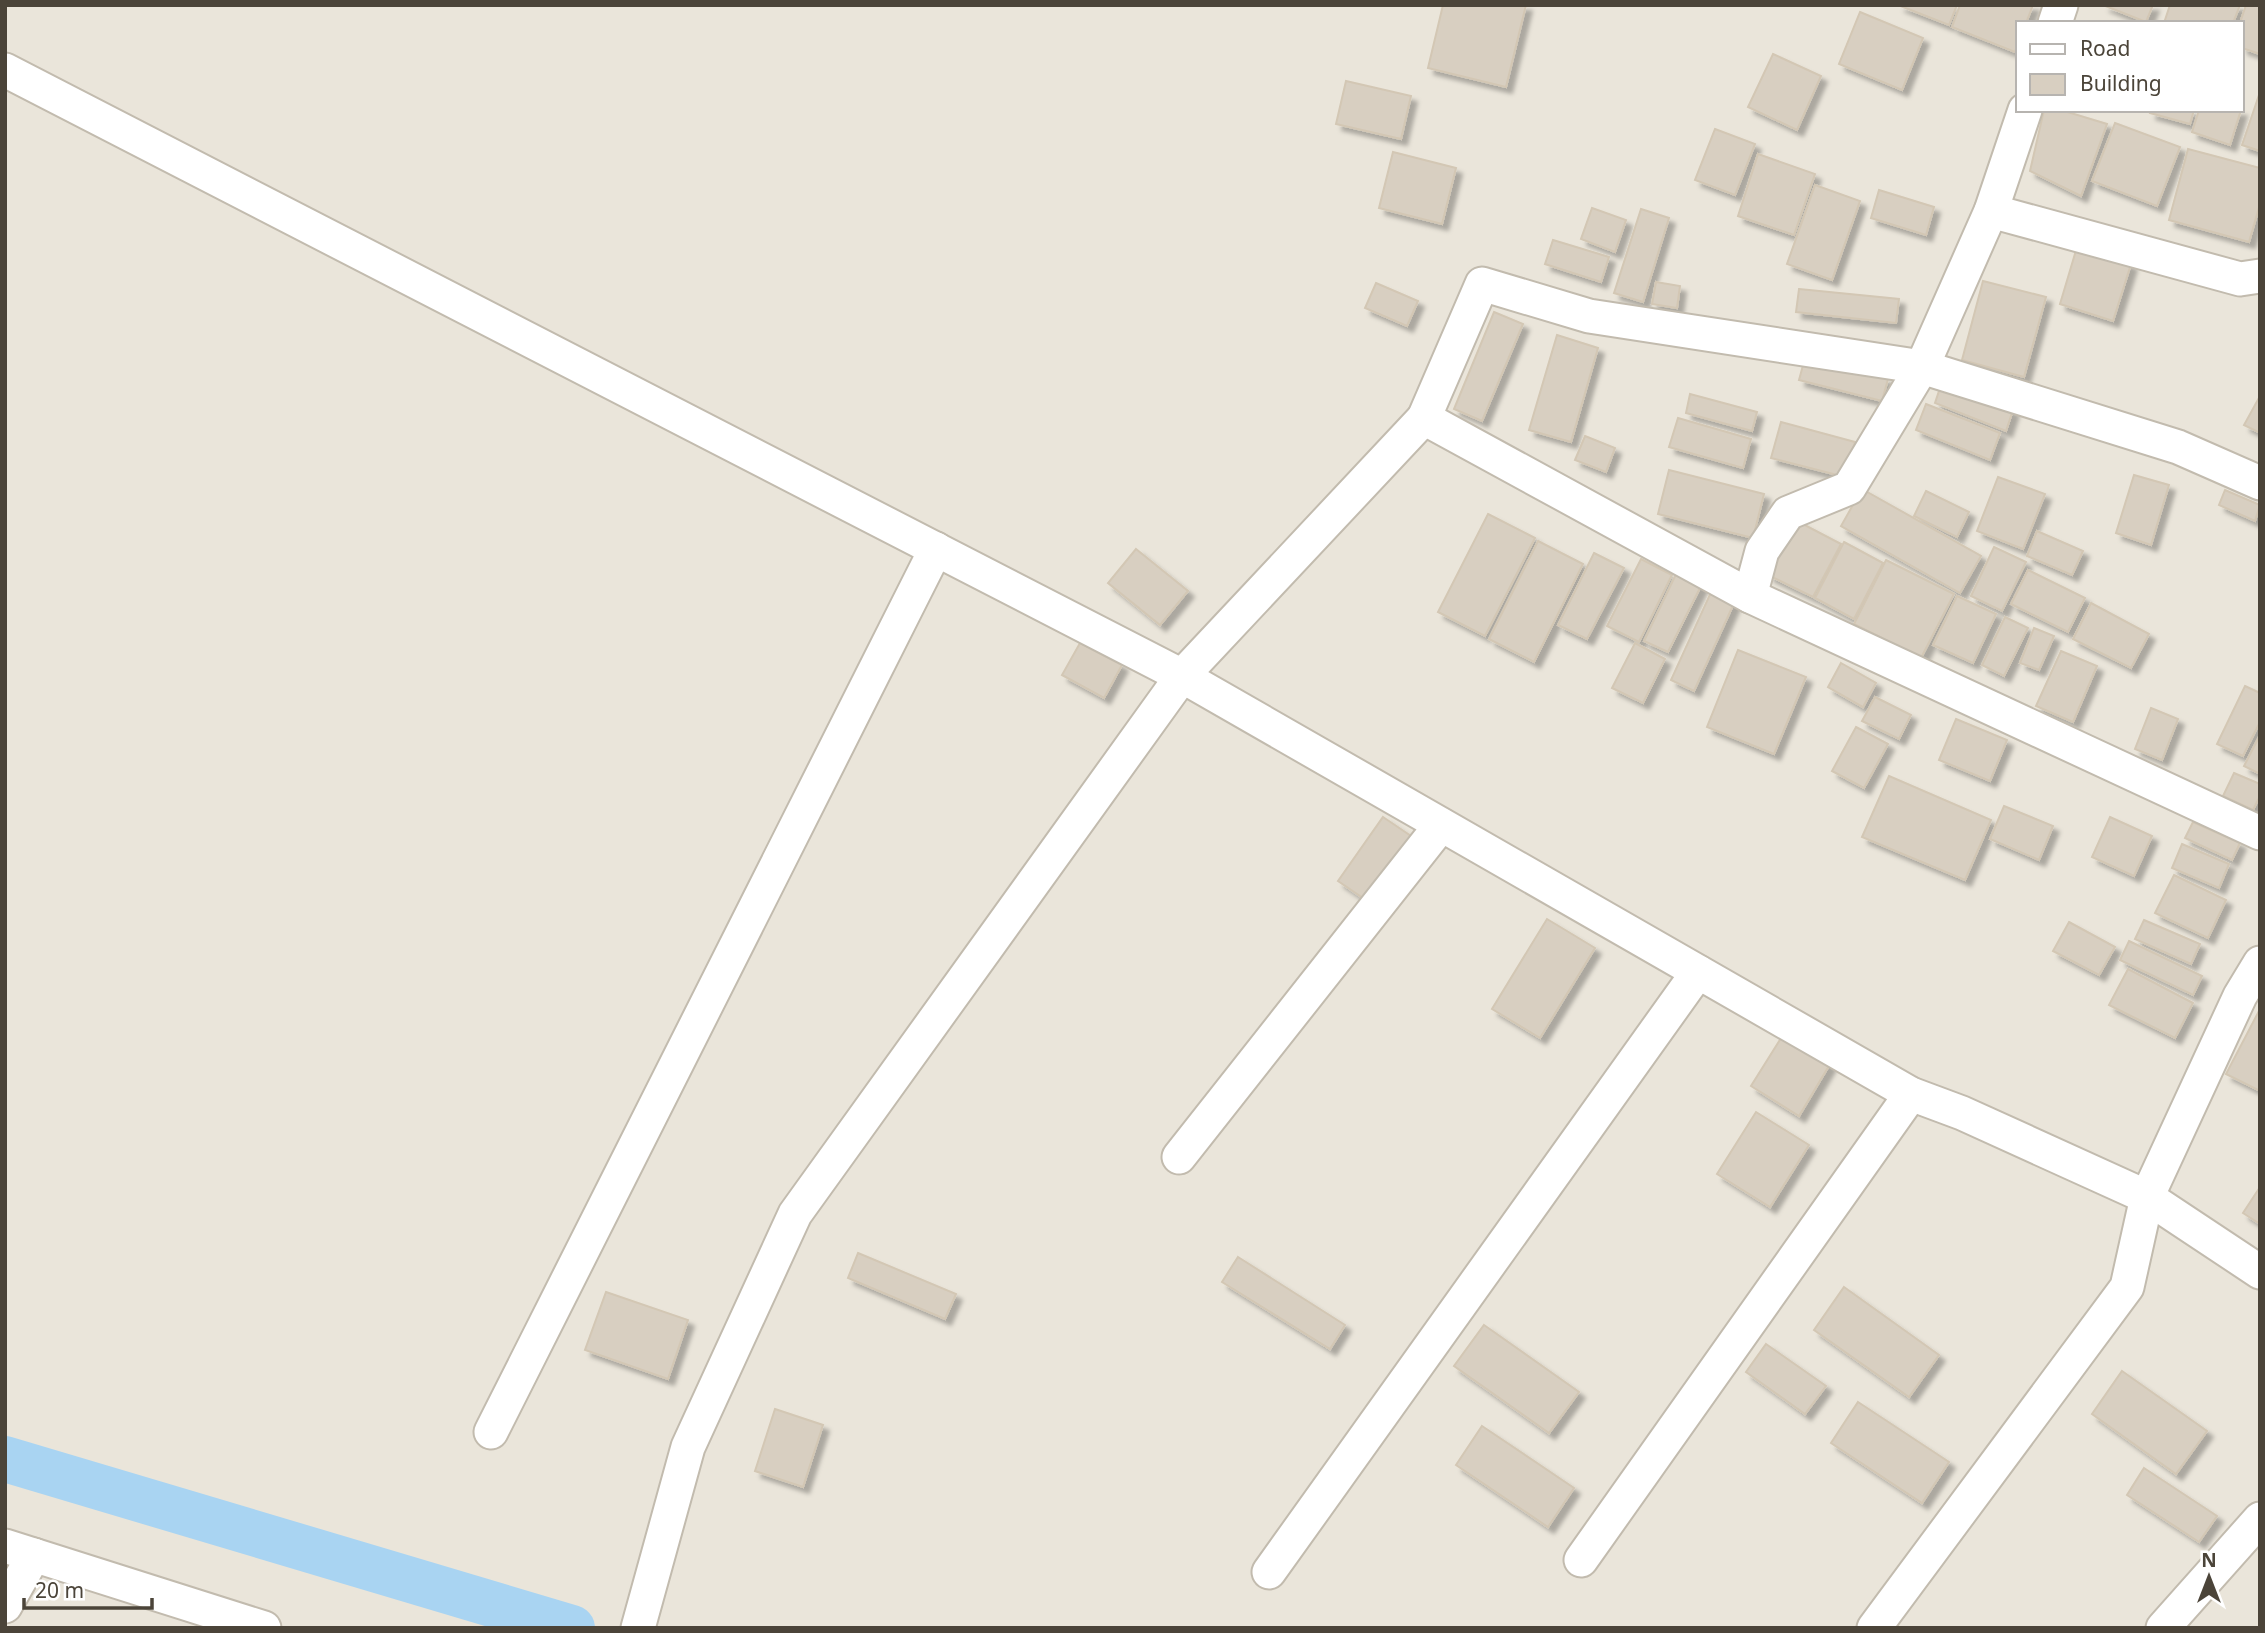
<svg xmlns="http://www.w3.org/2000/svg" width="2265" height="1633" font-family="'Noto Sans',sans-serif">
<style>
.residential{fill:#eae5da;fill-rule:evenodd}
.lines{fill:none;stroke-linecap:round;stroke-linejoin:round}
.canal{stroke:#a9d4f2;stroke-width:46}
.building{fill:#d8cfc1;stroke:#d3c7b4;stroke-width:2;filter:url(#shadow)}
.minor-casing{stroke:#c2bbae;stroke-width:37}
.minor{stroke:#fff;stroke-width:33}
</style>
<defs>
<filter id="shadow"><feDropShadow dx="6" dy="6" stdDeviation="2" flood-color="#0004"/></filter>
</defs>
<rect width="100%" height="100%" fill="#f6f3ec"/>
<path class="residential" d="M5,5H2260V1628H5ZM2018,23H2242V110H2018Z"/>
<g class="lines">
<polyline class="canal" points="5,1459 572,1628"/>
</g>
<g class="building">
<polygon points="1443,5 1526,5 1506,87 1428,68"/>
<polygon points="1898,5 1957,5 1949,25"/>
<polygon points="1960,5 2033,5 2026,23 2018,23 2018,43 2015,52 1952,27"/>
<polygon points="2103,5 2153,5 2146,22"/>
<polygon points="2170,5 2240,5 2233,23 2164,23"/>
<polygon points="2246,5 2260,5 2260,54 2242,48 2242,23 2240,23"/>
<polygon points="1860,12 1923,38 1902,90 1839,64"/>
<polygon points="1773,54 1821,76 1797,130 1748,107"/>
<polygon points="1346,81 1411,96 1401,139 1336,124"/>
<polygon points="2260,92 2260,151 2242,145"/>
<polygon points="2044,110 2061,110 2107,124 2081,196 2030,171"/>
<polygon points="2151,110 2194,110 2190,124 2150,113"/>
<polygon points="2199,110 2241,110 2230,145 2192,132"/>
<polygon points="2115,123 2180,147 2157,206 2092,181"/>
<polygon points="1715,129 1755,144 1735,195 1695,180"/>
<polygon points="2188,149 2260,168 2260,204 2249,242 2169,220"/>
<polygon points="1393,152 1456,168 1442,224 1379,208"/>
<polygon points="1758,154 1815,174 1794,235 1738,216"/>
<polygon points="1815,185 1860,201 1832,280 1787,264"/>
<polygon points="1879,190 1934,207 1926,235 1871,218"/>
<polygon points="1592,208 1626,220 1615,252 1581,239"/>
<polygon points="1641,209 1669,218 1643,302 1614,293"/>
<polygon points="1553,240 1609,257 1601,282 1545,264"/>
<polygon points="2077,247 2131,264 2113,321 2060,304"/>
<polygon points="1983,281 2046,297 2024,377 1962,360"/>
<polygon points="1656,282 1680,286 1677,308 1652,304"/>
<polygon points="1376,283 1418,301 1407,326 1365,308"/>
<polygon points="1799,289 1899,299 1896,323 1796,312"/>
<polygon points="1494,312 1523,324 1482,421 1454,409"/>
<polygon points="1557,335 1598,348 1571,442 1529,430"/>
<polygon points="1805,358 1888,379 1882,401 1799,380"/>
<polygon points="1942,382 2013,410 2006,431 1935,403"/>
<polygon points="1690,394 1757,412 1752,431 1686,413"/>
<polygon points="2260,396 2260,433 2244,425"/>
<polygon points="1926,404 2000,433 1990,460 1916,430"/>
<polygon points="1678,418 1751,439 1743,468 1669,447"/>
<polygon points="1781,422 1855,442 1845,477 1771,458"/>
<polygon points="1585,436 1615,448 1606,472 1575,460"/>
<polygon points="1669,470 1764,494 1753,538 1658,514"/>
<polygon points="2134,475 2169,485 2151,545 2116,533"/>
<polygon points="1998,477 2045,494 2023,549 1977,531"/>
<polygon points="1862,489 1981,556 1960,593 1841,526"/>
<polygon points="2225,490 2260,505 2255,521 2219,505"/>
<polygon points="1926,491 1969,512 1957,537 1914,516"/>
<polygon points="1488,514 1535,538 1485,636 1438,612"/>
<polygon points="1797,521 1841,544 1813,597 1768,575"/>
<polygon points="2037,531 2083,551 2072,575 2027,556"/>
<polygon points="1538,541 1583,564 1534,662 1489,639"/>
<polygon points="1844,542 1883,563 1854,619 1815,598"/>
<polygon points="1994,547 2026,562 2002,611 1971,596"/>
<polygon points="1136,549 1188,591 1160,625 1108,583"/>
<polygon points="1594,553 1624,568 1587,639 1558,625"/>
<polygon points="1641,559 1672,575 1639,642 1607,626"/>
<polygon points="1886,560 1954,594 1921,658 1854,624"/>
<polygon points="1678,570 1703,582 1668,652 1644,641"/>
<polygon points="2028,570 2085,598 2068,632 2011,604"/>
<polygon points="1712,590 1735,601 1694,691 1671,680"/>
<polygon points="1957,596 1996,614 1973,663 1933,645"/>
<polygon points="2091,603 2149,634 2131,668 2073,639"/>
<polygon points="2005,617 2028,628 2004,676 1982,665"/>
<polygon points="2034,628 2054,636 2039,670 2020,663"/>
<polygon points="1080,643 1122,665 1104,698 1062,675"/>
<polygon points="1635,643 1665,659 1643,703 1612,688"/>
<polygon points="1738,650 1806,677 1774,754 1707,727"/>
<polygon points="2061,651 2097,666 2073,722 2036,706"/>
<polygon points="1841,663 1876,683 1863,707 1828,687"/>
<polygon points="2245,686 2260,693 2260,722 2243,756 2217,744"/>
<polygon points="1875,697 1911,715 1899,739 1862,721"/>
<polygon points="2151,708 2178,719 2162,760 2135,749"/>
<polygon points="1956,719 2007,740 1990,781 1939,760"/>
<polygon points="1856,727 1888,744 1864,788 1832,771"/>
<polygon points="2260,735 2260,774 2244,766"/>
<polygon points="2234,773 2260,784 2260,796 2253,810 2223,796"/>
<polygon points="1889,776 1991,820 1965,880 1862,837"/>
<polygon points="2004,806 2053,826 2039,860 1990,839"/>
<polygon points="1383,817 1411,836 1366,900 1338,881"/>
<polygon points="2110,817 2152,836 2134,876 2092,857"/>
<polygon points="2193,822 2240,843 2232,860 2185,838"/>
<polygon points="2182,844 2229,864 2219,888 2172,868"/>
<polygon points="2174,875 2226,900 2208,938 2155,913"/>
<polygon points="1547,919 1595,948 1540,1038 1492,1009"/>
<polygon points="2144,920 2200,944 2191,964 2135,939"/>
<polygon points="2069,922 2115,947 2099,975 2053,951"/>
<polygon points="2129,941 2202,976 2193,995 2120,960"/>
<polygon points="2128,969 2193,1003 2175,1038 2109,1005"/>
<polygon points="2260,1009 2260,1091 2226,1074"/>
<polygon points="1783,1035 1830,1064 1799,1116 1751,1086"/>
<polygon points="1756,1112 1809,1145 1770,1207 1717,1174"/>
<polygon points="2260,1187 2260,1224 2243,1213"/>
<polygon points="858,1253 956,1294 945,1319 848,1278"/>
<polygon points="1238,1257 1345,1325 1330,1349 1222,1282"/>
<polygon points="1844,1287 1939,1355 1909,1397 1814,1330"/>
<polygon points="606,1292 688,1320 668,1379 585,1350"/>
<polygon points="1484,1325 1579,1392 1549,1433 1454,1366"/>
<polygon points="1766,1344 1826,1386 1805,1414 1746,1372"/>
<polygon points="2122,1371 2207,1431 2176,1474 2092,1414"/>
<polygon points="1858,1402 1949,1462 1922,1503 1831,1443"/>
<polygon points="775,1409 823,1425 803,1487 755,1471"/>
<polygon points="1482,1426 1574,1488 1548,1527 1456,1465"/>
<polygon points="2144,1468 2217,1516 2199,1542 2127,1495"/>
</g>
<g class="lines">
<defs>
<g id="minor">
<polyline points="2055,23 2061,5"/>
<polyline points="5,70 1182,676 1911,1094 1962,1113 2147,1197 2260,1272"/>
<polyline points="1991,211 2240,279 2260,276"/>
<polyline points="2260,483 2178,447 1922,367 1589,316 1482,284 1424,418 1750,596 2260,833"/>
<polyline points="1750,596 1762,551 1788,513 1849,488 1922,367 1991,211 2025,110"/>
<polyline points="1179,1157 1441,825"/>
<polyline points="491,1432 936,549"/>
<polyline points="5,1546 264,1628"/>
<polyline points="1581,1560 1911,1094"/>
<polyline points="1269,1572 1698,972"/>
<polyline points="5,1606 34,1555"/>
<polyline points="638,1628 688,1447 795,1214 1182,676 1424,418"/>
<polyline points="1874,1628 2127,1287 2147,1197 2240,996 2260,963"/>
<polyline points="2163,1628 2260,1519"/>
</g>
</defs>
<use href="#minor" class="minor-casing"/>
<use href="#minor" class="minor"/>
</g>
<rect width="2265" height="1633" fill="none" stroke="#4b4439" stroke-width="14"/>
<rect x="2016" y="21" width="228" height="91" fill="#ffffff" stroke="#b7b4b0" stroke-width="2"/>
<rect x="2030" y="44" width="35" height="10" fill="#ffffff" stroke="#b7b4b0" stroke-width="2"/>
<text x="2080" y="56" font-size="21" fill="#4b4439">Road</text>
<rect x="2030" y="74" width="35" height="21" fill="#d8cfc1" stroke="#b7b4b0" stroke-width="2"/>
<text x="2080" y="91" font-size="21" fill="#4b4439">Building</text>
<g transform="translate(2209 1577)" stroke="#ffffff" stroke-width="5" paint-order="stroke">
<path d="M0-5L12 26L0 18L-12 26Z" fill="#4b4439"/>
<text y="-10" font-size="19" font-weight="bold" text-anchor="middle" fill="#4b4439">N</text>
</g>
<path d="M24 1598v10h128v-10" fill="none" stroke="#4b4439" stroke-width="3.5"/>
<text x="35" y="1598" font-size="21" fill="#4b4439" stroke="#ffffff" stroke-width="5" paint-order="stroke">20 m</text>
</svg>
